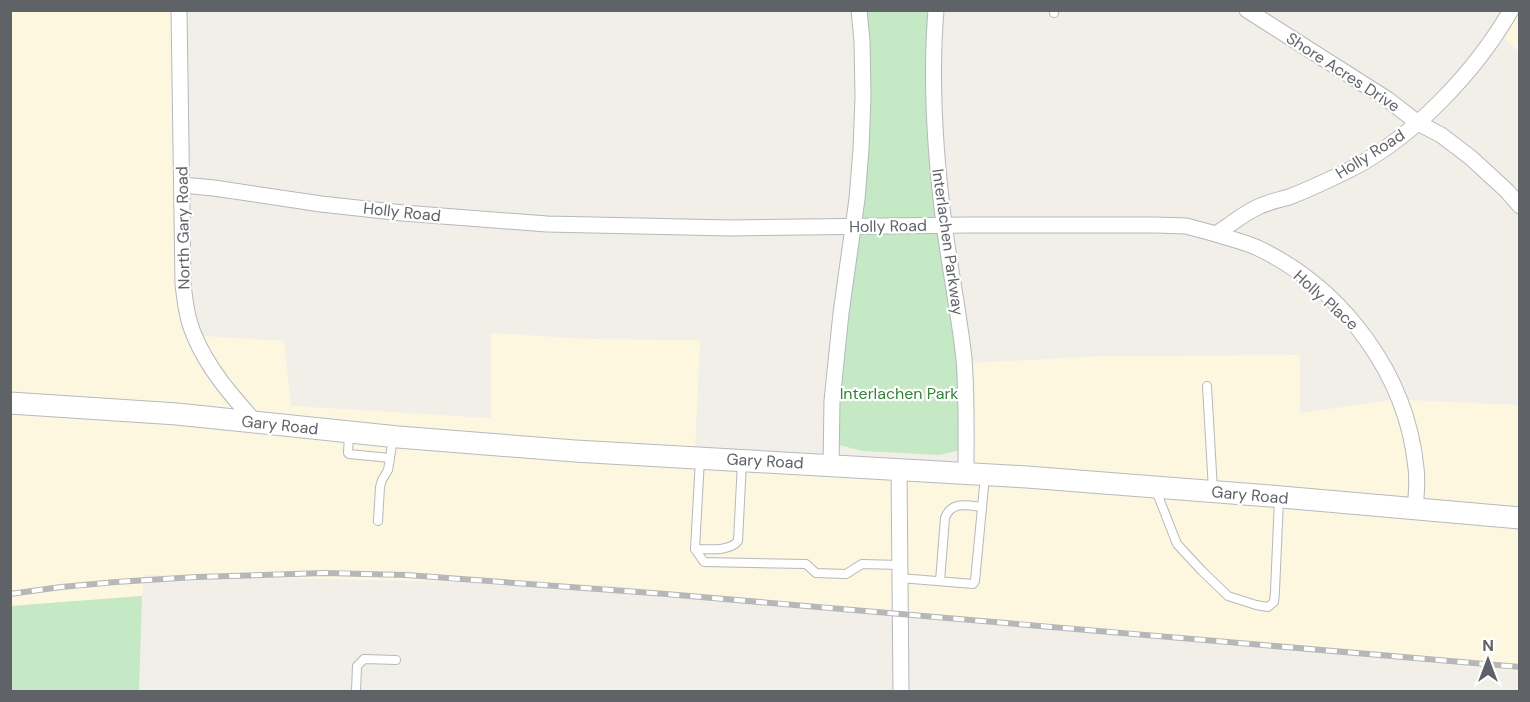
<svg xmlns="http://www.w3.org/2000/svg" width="1530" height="702" font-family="'DM Sans',sans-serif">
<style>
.commercial{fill:#fef7e0}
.green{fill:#c5e8c5}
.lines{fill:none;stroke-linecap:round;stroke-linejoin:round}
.service-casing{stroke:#b5b8bc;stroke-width:10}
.minor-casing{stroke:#b5b8bc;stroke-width:17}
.secondary-casing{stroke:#b6babf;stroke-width:23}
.service{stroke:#fff;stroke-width:8}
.minor{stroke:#fff;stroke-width:15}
.secondary{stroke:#fff;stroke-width:21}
.rail-casing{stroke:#b6b7b8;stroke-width:6}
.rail{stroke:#fff;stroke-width:4;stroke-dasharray:11;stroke-linecap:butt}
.labels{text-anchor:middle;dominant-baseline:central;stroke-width:4.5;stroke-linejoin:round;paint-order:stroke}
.street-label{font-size:16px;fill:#5f6368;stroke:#fff}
.park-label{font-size:16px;fill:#348238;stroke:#fff}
</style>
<rect width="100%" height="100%" fill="#f1efe8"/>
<g class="commercial">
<polygon points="11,11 172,11 187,337 212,383 238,413 11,395"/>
<polygon points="1519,11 1519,52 1503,37"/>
<polygon points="491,333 588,339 700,340 695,450 576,443 260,416 224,374 202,336 284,341 291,406 491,418"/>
<polygon points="1300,355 1300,413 1392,400 1404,436 1410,470 1409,501 973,465 974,406 971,363 1104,356"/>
<polygon points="1407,400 1519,405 1519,511 1422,503"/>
<polygon points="11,411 253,431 256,434 259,431 892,476 893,570 893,613 603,585 144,575 142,596 11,606"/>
<polygon points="906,477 1519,526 1519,671 906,614"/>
</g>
<g class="green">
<polygon points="865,11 930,11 956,340 960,450 940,455 863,451 839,445 842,351"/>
<polygon points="142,596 139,691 11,691 11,606"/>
</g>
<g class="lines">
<defs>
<g id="service">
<polyline points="1054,13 1054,10"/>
<polyline points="1207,386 1213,490"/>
<polyline points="349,434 348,453 349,454 390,458"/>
<polyline points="700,459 695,549 704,562 806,564 816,573 846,574 862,564 900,565"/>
<polyline points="1155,488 1177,544 1202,571 1228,596 1256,605 1268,607 1274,602 1275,591 1279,499"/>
<polyline points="378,521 380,487 382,480 388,470 393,439"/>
<path d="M695,549C708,549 729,552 738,541L742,462"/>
<polyline points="900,578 973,584 975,581 985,476"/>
<path d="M940,581L945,518C951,501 967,505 982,507"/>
<polyline points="356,692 357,666 364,659 396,660"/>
</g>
<g id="minor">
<path d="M179,10L183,284C185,301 187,319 194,335C208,369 232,396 256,423"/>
<path d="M936,10C930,81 935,153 944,224C950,269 959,313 964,359C967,397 966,435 966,473"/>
<polyline points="1247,10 1387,99 1418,123 1441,135 1470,157 1507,191 1520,206"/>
<path d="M182,185L214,188L321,204L403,213L547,224L731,228L969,225H1155L1186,226L1216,234C1230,225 1244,213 1258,207C1268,202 1279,200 1289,197C1310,189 1331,179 1351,169C1414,137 1476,71 1511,10"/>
<path d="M1216,234C1230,239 1246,242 1260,249C1344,290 1407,375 1416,468C1418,482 1416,496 1415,510"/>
<polyline points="831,465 832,401 841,313 857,199 861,149 863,97 862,41 859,10"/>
<polyline points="899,469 901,692"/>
</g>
<polyline id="secondary" points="10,403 177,414 398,437 575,451 1027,477 1270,496 1520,518"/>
</defs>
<use href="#service" class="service-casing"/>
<use href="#minor" class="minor-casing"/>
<use href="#secondary" class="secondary-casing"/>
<use href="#service" class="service"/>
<use href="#minor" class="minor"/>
<use href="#secondary" class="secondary"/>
<defs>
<polyline id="rail" points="10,594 61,587 116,582 196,577 325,573 406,575 666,594 1520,667"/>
</defs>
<use href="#rail" class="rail-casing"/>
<use href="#rail" class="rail"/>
</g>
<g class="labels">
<g class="street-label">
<text transform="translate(1343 72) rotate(33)">Shore Acres Drive</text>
<text transform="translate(1370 154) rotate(-32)">Holly Road</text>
<text transform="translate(402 212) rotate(6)">Holly Road</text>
<text transform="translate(888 226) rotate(-1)">Holly Road</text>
<text transform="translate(183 228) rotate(-91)">North Gary Road</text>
<text transform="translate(948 242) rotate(82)">Interlachen Parkway</text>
<text transform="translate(1326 300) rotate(42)">Holly Place</text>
<text transform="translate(280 425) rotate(6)">Gary Road</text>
<text transform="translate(765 461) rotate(3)">Gary Road</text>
<text transform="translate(1250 495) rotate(5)">Gary Road</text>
</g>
<g class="park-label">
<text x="899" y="393">Interlachen Park</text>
</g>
</g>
<rect width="1530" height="702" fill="none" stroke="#5f6368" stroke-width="24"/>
<g transform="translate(1488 660)" stroke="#ffffff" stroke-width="4.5" paint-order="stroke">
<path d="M0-4.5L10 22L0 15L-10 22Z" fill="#5f6368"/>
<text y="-9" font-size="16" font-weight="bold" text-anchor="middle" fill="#5f6368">N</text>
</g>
</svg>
